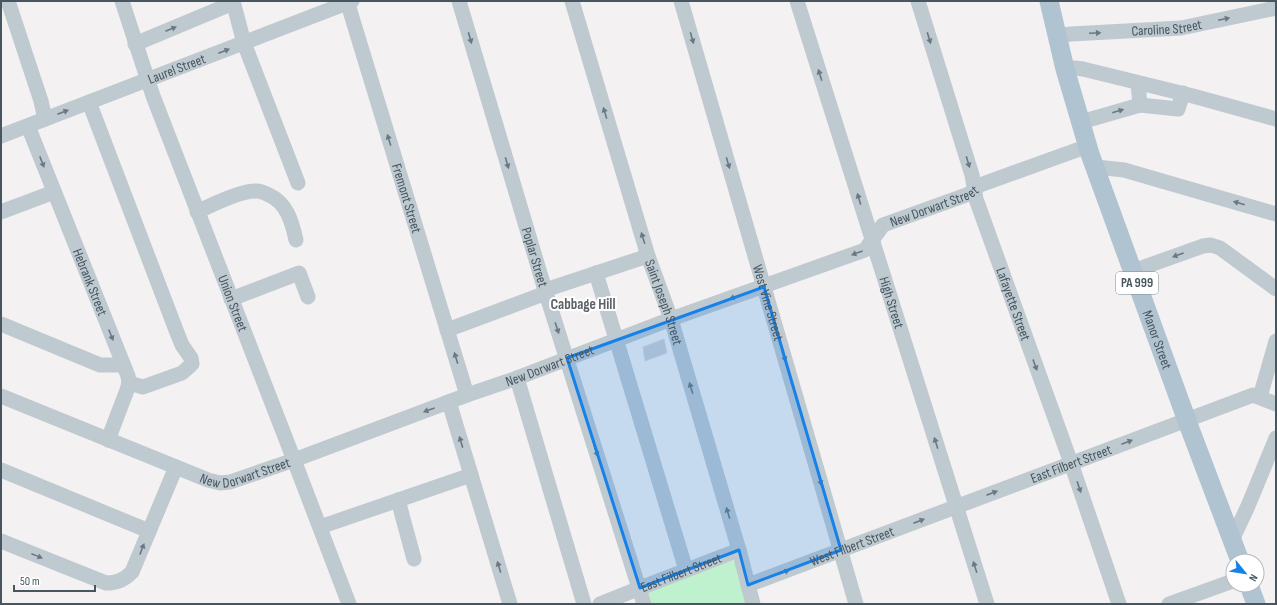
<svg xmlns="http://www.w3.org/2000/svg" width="1277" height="605" font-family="'Sofia Sans Condensed',sans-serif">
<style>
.green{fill:#bff1cf}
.building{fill:#cbced3;stroke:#d5d8dc}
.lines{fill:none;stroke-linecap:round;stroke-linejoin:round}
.minor{stroke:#bec9d0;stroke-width:15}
.major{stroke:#b0c3d0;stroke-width:19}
.oneway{fill:#6b7881}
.marked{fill:#1581e9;fill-opacity:0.2;stroke:#1581e9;stroke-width:3;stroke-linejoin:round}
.labels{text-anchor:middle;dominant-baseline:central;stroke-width:4;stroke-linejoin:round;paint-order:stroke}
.shield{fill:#fff;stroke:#7f898f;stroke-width:1}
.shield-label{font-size:13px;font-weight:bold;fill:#48565f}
.street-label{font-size:14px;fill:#48565f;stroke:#fff}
.neighbourhood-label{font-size:15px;font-weight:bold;fill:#5d6266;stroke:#fff}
</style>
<rect width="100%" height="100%" fill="#f3f1f1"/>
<polygon class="green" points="735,560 747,604 652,604 648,591"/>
<polygon class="building" points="664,339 667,353 645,361 643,347"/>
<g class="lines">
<g class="minor">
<polyline points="8,1 41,101 45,119"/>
<path id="s1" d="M122,1L153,96L294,460L349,604"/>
<polyline points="233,1 244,43 298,183"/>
<path id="s2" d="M347,1L467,395"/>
<path id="s3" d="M459,1L545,290L644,604"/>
<path id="s4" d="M572,1L648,256L671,319L739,550L753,604"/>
<path id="s5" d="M681,1L856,604"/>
<path id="s6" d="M797,1L987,604"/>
<path id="s7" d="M918,1L972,175L976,199L1071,463L1119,604"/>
<path id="s8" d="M1056,36L1071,34L1181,28L1276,8"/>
<polyline points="135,44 233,3"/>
<polyline points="1065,69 1075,68 1083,69 1193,96 1276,119"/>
<polyline points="89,102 176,330 182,345 191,358 192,364 182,373 143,387 129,383"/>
<polyline points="1140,105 1178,109 1183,93"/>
<polyline points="1081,122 1140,105 1138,83"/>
<path id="s9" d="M28,126L128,376L129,383L127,390L108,440"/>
<path id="s10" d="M1,136L352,1"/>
<polyline points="1096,167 1124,170 1276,214"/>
<polyline points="1,212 54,192"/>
<path d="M197,212C211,205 242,190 257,191C261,191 265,193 269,195C287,203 292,222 296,240"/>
<polyline points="1133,271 1203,246 1211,245 1220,248 1276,289"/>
<polyline points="596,273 686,570"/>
<polyline points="545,290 648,256"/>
<polyline points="231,299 299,273 308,297"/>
<polyline points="1,324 100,365 123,365"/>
<polyline points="447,330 546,293"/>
<polyline points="517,378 584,604"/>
<path id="s11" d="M1,396L208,480L220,483L230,482L294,460L467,395L517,378L671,319L865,250L883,225L969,194L980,185L1088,146"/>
<polyline points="1260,397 1276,341"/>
<polyline points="449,402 510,604"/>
<polyline points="1,470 149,531"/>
<polyline points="398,500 414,559"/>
<polyline points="320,527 471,475"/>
<polyline points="1232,540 1248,506 1276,438"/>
<path d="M1,541L106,583C117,583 124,580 132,572L176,467"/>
<path id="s12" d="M748,585L1253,395L1276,404"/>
<path id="s13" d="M600,604L640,588L739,550"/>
<polyline points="1169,604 1233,581"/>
</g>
<g class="major">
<path id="s14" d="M1049,1L1065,69L1090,154L1190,429L1240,561"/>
<polyline points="1249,585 1256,604"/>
</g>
</g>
<defs><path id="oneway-solid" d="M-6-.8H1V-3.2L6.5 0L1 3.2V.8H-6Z"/></defs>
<g class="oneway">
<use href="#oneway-solid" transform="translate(1224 19) rotate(-12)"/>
<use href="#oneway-solid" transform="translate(171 29) rotate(-23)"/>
<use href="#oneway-solid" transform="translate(1095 33) rotate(-3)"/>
<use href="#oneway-solid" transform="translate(470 38) rotate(74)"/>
<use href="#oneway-solid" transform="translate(692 38) rotate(74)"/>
<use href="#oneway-solid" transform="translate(929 38) rotate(73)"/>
<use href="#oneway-solid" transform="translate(224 51) rotate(-21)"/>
<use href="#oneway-solid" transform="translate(820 75) rotate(-107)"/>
<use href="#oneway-solid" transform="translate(1118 111) rotate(-16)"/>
<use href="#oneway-solid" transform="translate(63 112) rotate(-21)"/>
<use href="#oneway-solid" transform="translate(605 113) rotate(-107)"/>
<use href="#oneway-solid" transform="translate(389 140) rotate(-107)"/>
<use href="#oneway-solid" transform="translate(42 162) rotate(69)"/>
<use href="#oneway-solid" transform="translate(968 162) rotate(73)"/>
<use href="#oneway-solid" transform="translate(507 163) rotate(74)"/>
<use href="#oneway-solid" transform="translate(728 163) rotate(74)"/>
<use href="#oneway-solid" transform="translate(859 199) rotate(-107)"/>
<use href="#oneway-solid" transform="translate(1239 203) rotate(-164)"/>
<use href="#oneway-solid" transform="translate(643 238) rotate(-107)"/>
<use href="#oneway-solid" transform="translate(857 253) rotate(160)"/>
<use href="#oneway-solid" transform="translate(1178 255) rotate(160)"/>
<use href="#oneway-solid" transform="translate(735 297) rotate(161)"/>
<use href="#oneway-solid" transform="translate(557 328) rotate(72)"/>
<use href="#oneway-solid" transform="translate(111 335) rotate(68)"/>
<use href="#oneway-solid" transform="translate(784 356) rotate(74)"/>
<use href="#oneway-solid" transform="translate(456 358) rotate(-107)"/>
<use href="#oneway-solid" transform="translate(1035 365) rotate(70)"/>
<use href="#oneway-solid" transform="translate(691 388) rotate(-107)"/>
<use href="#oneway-solid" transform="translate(429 410) rotate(160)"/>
<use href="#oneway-solid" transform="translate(461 442) rotate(-107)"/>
<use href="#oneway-solid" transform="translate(1127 442) rotate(-21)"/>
<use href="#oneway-solid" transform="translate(936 443) rotate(-107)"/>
<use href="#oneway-solid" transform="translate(596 451) rotate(72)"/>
<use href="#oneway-solid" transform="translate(820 480) rotate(74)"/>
<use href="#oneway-solid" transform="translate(1079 487) rotate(71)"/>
<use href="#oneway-solid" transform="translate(992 493) rotate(-21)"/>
<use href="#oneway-solid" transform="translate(728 513) rotate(-107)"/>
<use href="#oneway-solid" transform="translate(919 521) rotate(-21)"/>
<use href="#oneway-solid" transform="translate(142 549) rotate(-69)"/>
<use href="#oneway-solid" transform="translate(37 556) rotate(22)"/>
<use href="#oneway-solid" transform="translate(499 567) rotate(-107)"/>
<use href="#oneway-solid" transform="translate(975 567) rotate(-108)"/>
<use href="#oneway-solid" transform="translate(784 572) rotate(-21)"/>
</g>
<path class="marked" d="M764,287L841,550L748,585L739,550L640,588L567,358Z"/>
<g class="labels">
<rect class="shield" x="1116" y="272" width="42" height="22" rx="3"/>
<g class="shield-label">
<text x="1137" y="283">PA 999</text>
</g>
<g class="street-label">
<text stroke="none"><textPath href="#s8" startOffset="111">Caroline Street</textPath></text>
<text stroke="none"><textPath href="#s10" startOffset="188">Laurel Street</textPath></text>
<text stroke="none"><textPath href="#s2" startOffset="206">Fremont Street</textPath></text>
<text stroke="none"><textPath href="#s11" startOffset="1007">New Dorwart Street</textPath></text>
<text stroke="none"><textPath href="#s3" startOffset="267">Poplar Street</textPath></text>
<text stroke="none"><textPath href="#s9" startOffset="168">Hebrank Street</textPath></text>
<text stroke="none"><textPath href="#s4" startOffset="315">Saint Joseph Street</textPath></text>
<text stroke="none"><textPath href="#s1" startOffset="322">Union Street</textPath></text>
<text stroke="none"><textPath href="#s5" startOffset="314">West Vine Street</textPath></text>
<text stroke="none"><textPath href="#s6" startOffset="316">High Street</textPath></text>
<text stroke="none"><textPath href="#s7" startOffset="318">Lafayette Street</textPath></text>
<text stroke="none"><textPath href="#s14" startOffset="356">Manor Street</textPath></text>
<text stroke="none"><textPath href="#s11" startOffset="586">New Dorwart Street</textPath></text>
<text stroke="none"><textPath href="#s12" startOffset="345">East Filbert Street</textPath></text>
<text stroke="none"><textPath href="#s11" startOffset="262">New Dorwart Street</textPath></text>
<text stroke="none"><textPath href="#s12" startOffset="111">West Filbert Street</textPath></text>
<text stroke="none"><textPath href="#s13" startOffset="87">East Filbert Street</textPath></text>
</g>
<g class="neighbourhood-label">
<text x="583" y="304">Cabbage Hill</text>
</g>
</g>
<rect width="1277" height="605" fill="none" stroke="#48565f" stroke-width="4"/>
<g transform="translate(1245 573) rotate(120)"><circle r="19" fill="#ffffff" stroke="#b6bbbf"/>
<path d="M0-3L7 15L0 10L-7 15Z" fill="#1581e9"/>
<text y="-6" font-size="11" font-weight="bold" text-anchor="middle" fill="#48565f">N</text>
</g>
<path d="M14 585v6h81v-6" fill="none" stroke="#48565f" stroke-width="2"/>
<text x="20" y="585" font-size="12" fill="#48565f" stroke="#ffffff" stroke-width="3" paint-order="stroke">50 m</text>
</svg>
